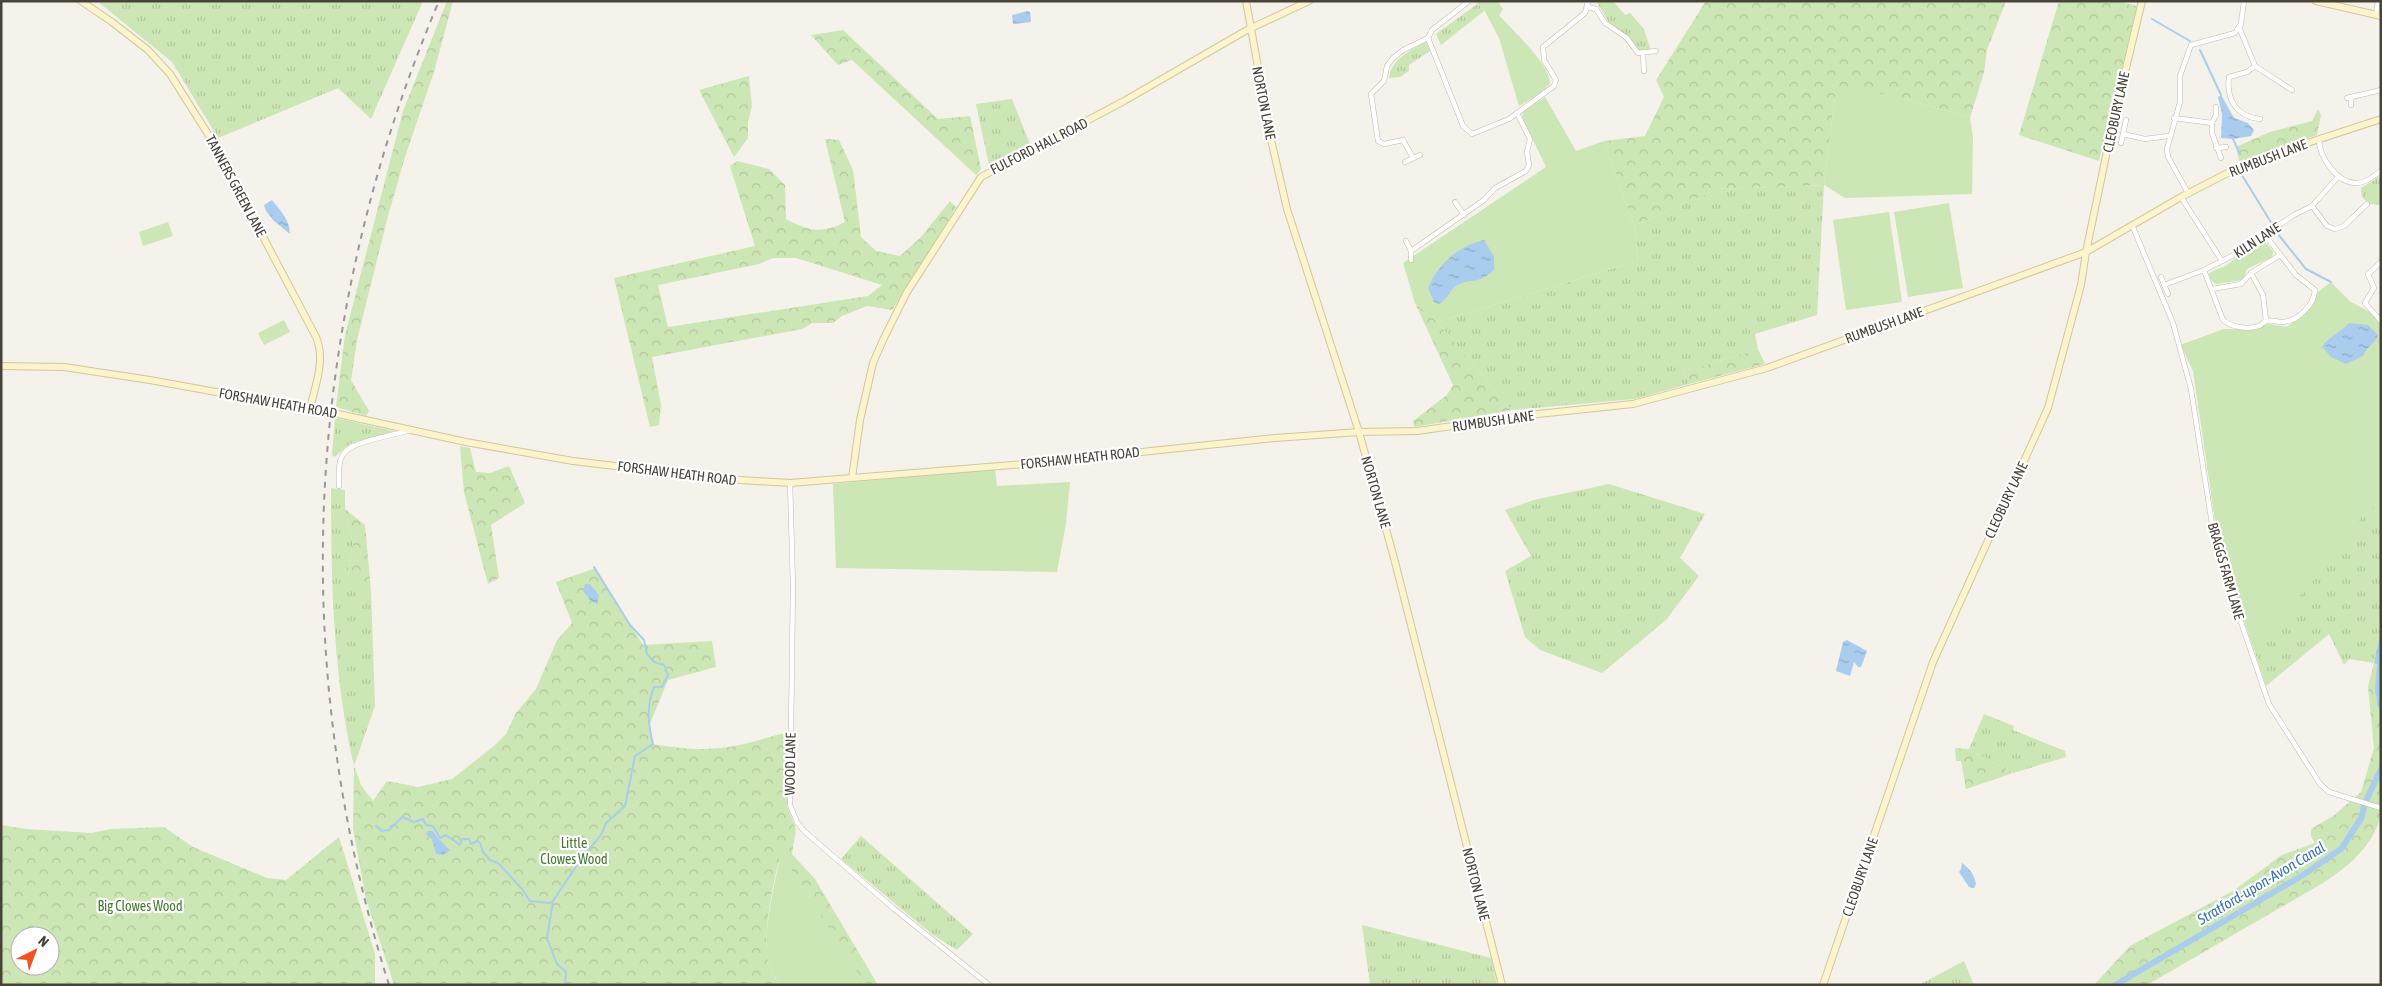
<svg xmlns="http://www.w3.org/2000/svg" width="2382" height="986" font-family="'Asap Condensed',sans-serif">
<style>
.grass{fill:url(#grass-tufts)}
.forest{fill:url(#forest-crowns);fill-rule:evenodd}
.park{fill:#cde6b5}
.water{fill:url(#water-ripples)}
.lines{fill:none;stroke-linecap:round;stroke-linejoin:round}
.stream{stroke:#aacdee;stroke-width:2}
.canal{stroke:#aacdee;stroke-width:6}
.street-casing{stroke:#c0bbad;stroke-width:5.5}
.secondary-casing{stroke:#d2c79c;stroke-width:8}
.street{stroke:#fff;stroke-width:4.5}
.secondary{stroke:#fcf4cd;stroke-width:6}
.rail{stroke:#989898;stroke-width:2;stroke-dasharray:6 6;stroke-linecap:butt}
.secondary-bridge-casing{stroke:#d2c79c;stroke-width:8;stroke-linecap:butt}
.secondary-bridge{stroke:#fcf4cd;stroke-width:6}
.labels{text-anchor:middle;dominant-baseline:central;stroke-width:4.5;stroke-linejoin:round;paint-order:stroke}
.street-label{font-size:14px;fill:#484339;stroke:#fff}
.park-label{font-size:14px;fill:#44782e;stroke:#fff}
.water-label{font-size:15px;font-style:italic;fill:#3673b0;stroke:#fff}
</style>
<defs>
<pattern id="grass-tufts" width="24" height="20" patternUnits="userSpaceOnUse" patternTransform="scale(1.25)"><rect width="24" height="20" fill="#cde6b5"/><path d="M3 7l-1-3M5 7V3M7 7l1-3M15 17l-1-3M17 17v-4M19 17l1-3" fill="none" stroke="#b2c69c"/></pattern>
<pattern id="forest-crowns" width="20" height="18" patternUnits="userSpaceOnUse" patternTransform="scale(1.25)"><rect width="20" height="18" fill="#cde6b5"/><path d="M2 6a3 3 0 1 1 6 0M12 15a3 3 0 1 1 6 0" fill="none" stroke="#b2c69c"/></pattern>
<pattern id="water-ripples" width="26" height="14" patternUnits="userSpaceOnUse" patternTransform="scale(1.25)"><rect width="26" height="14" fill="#aacdee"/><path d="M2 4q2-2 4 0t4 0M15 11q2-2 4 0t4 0" fill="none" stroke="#8ca8c2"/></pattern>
</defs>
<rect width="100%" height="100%" fill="#f4f2ea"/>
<g class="grass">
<polygon points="97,1 423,1 371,119 338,88 218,138 172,62"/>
<polygon points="1596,1 1613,1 1625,15 1630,13 1644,29 1651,51 1642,52 1638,49 1630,37 1611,26"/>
<polygon points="1476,5 1482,6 1484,11 1441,45 1436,34"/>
<path d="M1426,42L1430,51L1409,65V71L1400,77L1389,78C1391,59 1411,50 1426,42Z"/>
<polygon points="1012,99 1031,147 989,165 976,104"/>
<polygon points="2381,176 2381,205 2369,204 2362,197 2361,188"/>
<polygon points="1824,185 1817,315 1755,334 1758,349 1683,372 1689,384 1635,399 1512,410 1437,322 1638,261 1634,226 1717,189"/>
<polygon points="2269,324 2381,381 2381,629 2374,663 2349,659 2344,665 2329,634 2266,686 2218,540 2193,371 2181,345 2224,329 2254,329"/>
<polygon points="335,418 394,431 350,444 334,457 332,454"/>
<polygon points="1609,484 1705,514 1680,558 1699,576 1666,620 1602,673 1540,650 1525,637 1505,571 1531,556 1505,510 1534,500"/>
<path d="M331,488L345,490V509L353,544L348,568L349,581L371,591L375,706L354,766C333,675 331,581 331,488Z"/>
<polygon points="1984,714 2014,726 2013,730 2065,751 2066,757 2013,773 1969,749"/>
<polygon points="861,836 973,934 957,950 933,935 841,859"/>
<polygon points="1362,925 1491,958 1497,985 1370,985"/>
<polygon points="1964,961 1974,985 1919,985"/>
</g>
<g class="forest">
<polygon points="447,1 453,1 434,72 405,157 388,216 357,340 351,380 369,411 366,416 336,407 345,335 403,111"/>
<polygon points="1706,1 2006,1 1987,50 1984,72 1970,118 1903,98 1835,96 1824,185 1717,189 1634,226 1604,141 1645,136 1664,97 1656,80"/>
<polygon points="2059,1 2116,1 2137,6 2099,161 2019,135"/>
<polygon points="843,30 938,119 970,116 981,169 976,175 852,60 838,65 811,35"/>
<polygon points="749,76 752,106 748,122 748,138 734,157 699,90"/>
<polygon points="2318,109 2321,115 2317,135 2239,161 2236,147 2270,132 2312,121"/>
<path d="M825,139L839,140L853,170L861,237L876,251L900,256L921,237L950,201L956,207L919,269L892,310L867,306L842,316L833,323H812L802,329L652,357L661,405L659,425L650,427L614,278L755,246L730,166L737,161L769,169L785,185L786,219C808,231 822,234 845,222ZM773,258H796L882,285L868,296L668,327L658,285L759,264Z"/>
<polygon points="1415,303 1437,322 1512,410 1414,427 1413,421 1447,395 1453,385"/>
<polygon points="1758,349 1765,364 1689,384 1683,372"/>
<polygon points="460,446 470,448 476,472 490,473 509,466 525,503 491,525 499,578 488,584 464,492"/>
<polygon points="345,509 365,525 371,591 349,582 348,568 353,544"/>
<path d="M594,567L643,645L712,641L716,667L668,680L649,726L653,744C705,753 729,750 780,734H785L788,747L787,806L796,829L792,854L815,879L878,985H865L781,854C773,880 763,932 768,959C769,968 775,977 779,985H394L366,899L353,829L354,766L361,785L373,801L387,781L418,787L452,779L494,746L506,734L516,713L536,689L557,640L572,623L556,582L593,569Z"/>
<path d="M2374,663L2381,667V815C2373,846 2349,866 2323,883L2147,985H2094L2130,946L2233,891L2282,855L2315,843L2311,836V829L2333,816L2361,792L2374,748L2368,687Z"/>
<polygon points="1955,748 1969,749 2013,773 1966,789 1961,761 1956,761"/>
<path d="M1,825L26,829L91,833L111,829L164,827L193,847L267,878L286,880L339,837L375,954V985H1ZM20,936H50V966H20Z"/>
</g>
<g class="park">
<path d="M1479,1H1497L1503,9L1499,15C1512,30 1551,65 1550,84L1539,94L1519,106L1499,38L1482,6L1476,5Z"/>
<polygon points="1846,87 1903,98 1970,118 1973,138 1972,194 1845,198 1824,185 1835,96"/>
<polygon points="1545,97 1576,151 1604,141 1634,226 1638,261 1437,322 1415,303 1403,263 1546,167 1522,117 1523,112"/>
<polygon points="1949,203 1963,288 1908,297 1894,212"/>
<polygon points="1889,212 1902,302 1846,310 1833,220"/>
<polygon points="168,222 173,236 143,246 139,232"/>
<path d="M2264,241L2273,251L2272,257L2247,269L2243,280L2216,284L2210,279L2209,274C2215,268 2221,269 2227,265C2240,256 2248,243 2264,241Z"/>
<polygon points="2331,282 2351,302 2370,312 2381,325 2381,513 2370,506 2320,572 2254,651 2218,540 2194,372 2181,345 2224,329 2254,329 2269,324 2287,327 2300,316 2313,296"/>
<polygon points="284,320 290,332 264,345 258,333"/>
<polygon points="995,469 997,486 1070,482 1066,523 1057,572 836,568 833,484"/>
<path d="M781,853L865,985H779C775,977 769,968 768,960C762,932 775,882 781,853Z"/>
</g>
<g class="water">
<polygon points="1027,11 1030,12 1031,22 1013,24 1012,15"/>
<polygon points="2221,95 2234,118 2248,123 2254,130 2251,136 2233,139 2221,138 2222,114 2218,97"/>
<path d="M272,200C280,210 290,220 290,234L274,221L266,211L264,205Z"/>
<path d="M1484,240L1494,256V270C1477,286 1470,277 1456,286C1449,291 1447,300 1439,304L1434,302L1428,288C1438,264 1458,246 1484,240Z"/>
<path d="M2349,323L2368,325L2378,335C2376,343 2367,346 2363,356L2346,364L2331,357L2322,347C2328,337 2341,332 2349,323Z"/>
<polygon points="585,584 590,584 599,595 597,604 591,601 583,591"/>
<polygon points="2381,629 2381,667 2374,663"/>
<polygon points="1847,640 1867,651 1861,667 1858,667 1854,662 1850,676 1836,671 1843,642"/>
<path d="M428,831H433C438,839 444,844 450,850L443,855L436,854L432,839L426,834Z"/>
<path d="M1962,863C1970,869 1974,874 1976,884L1974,888L1969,887L1959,872L1961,869Z"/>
</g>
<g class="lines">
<g class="stream">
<polyline points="2152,19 2190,41"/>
<polyline points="2200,50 2221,95"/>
<polyline points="2233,139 2240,154"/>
<polyline points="2240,172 2272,224"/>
<polyline points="2277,233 2306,269 2331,282"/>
<polyline points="376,826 382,831 389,830 402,817 414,822 423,819 426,825 433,826 440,838 446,835 460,845 462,839 469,839 471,844 477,841 480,843 483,852 490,860 498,863 522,889 530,901 550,903 553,901"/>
<path d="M565,985L566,972L557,964L547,938L553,901L581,859L601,835L606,823L625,806L635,756L653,744C648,725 646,705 654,687H662L668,675L664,665L654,662L647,654L644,640L630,625L594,567"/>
</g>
<g class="canal">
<polyline points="2381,652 2378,690 2381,706"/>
<polyline points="2115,985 2303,875 2341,849 2362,817 2364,805 2381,769"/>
</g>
<defs>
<g id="street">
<polyline points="1469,1 1432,30 1428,38 1463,126 1472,134 1509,119 1554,86 1556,80 1544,60 1543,47 1585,13 1588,1"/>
<polyline points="1588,7 1596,9 1605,23 1627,38 1638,53 1656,51"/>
<polyline points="2376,15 2378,1"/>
<polyline points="2239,27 2255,66"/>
<polyline points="1643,54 1644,71"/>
<polyline points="2347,98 2381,90"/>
<polyline points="2351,105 2351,97"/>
<polyline points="2174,118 2212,123 2216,115 2216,107"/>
<path d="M2260,119C2237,117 2226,100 2229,77L2247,72L2255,66L2292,90"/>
<polyline points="2212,123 2212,133 2221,158"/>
<polyline points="2123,134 2145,139 2169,136"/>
<path d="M2319,139C2319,157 2337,183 2356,183C2366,183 2373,176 2381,171"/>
<polyline points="2121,143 2126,120"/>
<polyline points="2216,148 2226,147"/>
<polyline points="1413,158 1403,140 1384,144 1378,141 1371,94 1384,81 1387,66 1393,58 1403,50 1428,38"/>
<polyline points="1405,162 1420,155"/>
<polyline points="2188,193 2168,157 2167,149 2180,102 2180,76 2191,45 2235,33 2241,24 2244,1"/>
<polyline points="2181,197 2222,261"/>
<polyline points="1455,202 1464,215"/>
<polyline points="2312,206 2327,226 2335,229 2344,226 2367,204"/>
<polyline points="2132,225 2173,323 2191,389 2215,543 2242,625 2269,704 2320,784 2329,792 2381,808"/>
<polyline points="1406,241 1411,251 1411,260"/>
<polyline points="1411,251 1484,200 1495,188 1526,171 1529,165 1527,152 1530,139 1517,113"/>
<polyline points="2381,262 2368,274 2374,288 2365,303 2381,321"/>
<path d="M2204,270L2223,320C2231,327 2248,330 2259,326C2262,325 2263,322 2266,321C2270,319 2277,322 2281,322C2297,322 2314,306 2315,290L2296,275L2265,235"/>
<polyline points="2251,273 2263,295 2266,321"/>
<polyline points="2161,277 2168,294"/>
<polyline points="2164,285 2204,270 2232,256 2294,215 2312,206 2338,177"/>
<polyline points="2212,289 2241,284 2251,273 2280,255"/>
<polyline points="790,483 793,586 790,805 797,822 804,831 893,908 989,985"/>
<path d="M339,486C339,475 337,461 345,452C355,441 395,435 410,430"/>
</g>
<g id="secondary">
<polyline points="1246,1 1272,144 1287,209 1359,432 1394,558 1502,985"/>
<polyline points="2316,1 2381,16"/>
<path d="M1,366L64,367L150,380L310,409C315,386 326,360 316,337L213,142L170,74L148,50L112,22L81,1"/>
<polyline points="338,414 466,442 573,461 725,479 790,483 1037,463 1275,438 1359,432 1417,431 1538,414 1633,404 1767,368 2086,252 2181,197 2249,162 2381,119"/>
<polyline points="852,478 860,420 873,363 883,340 907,292 981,177 1124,101 1247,30 1309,1"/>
<polyline points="1823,985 1933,662 2048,408 2081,285 2086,252 2112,127 2142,1"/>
</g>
</defs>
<use href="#street" class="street-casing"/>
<use href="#secondary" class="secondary-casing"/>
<use href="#street" class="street"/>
<use href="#secondary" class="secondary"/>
<path class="rail" d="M389,985C285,656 305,317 439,1"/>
<defs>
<polyline id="secondary-bridge" points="310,409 338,414"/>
</defs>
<use href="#secondary-bridge" class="secondary-bridge-casing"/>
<use href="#secondary-bridge" class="secondary-bridge"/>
</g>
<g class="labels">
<g class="street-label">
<text transform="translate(1264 103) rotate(79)">NORTON LANE</text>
<text transform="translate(2116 112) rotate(-78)">CLEOBURY LANE</text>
<text transform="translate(1039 146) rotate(-27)">FULFORD HALL ROAD</text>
<text transform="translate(2268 158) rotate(-21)">RUMBUSH LANE</text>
<text transform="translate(236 186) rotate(62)">TANNERS GREEN LANE</text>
<text transform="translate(2257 240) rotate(-33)">KILN LANE</text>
<text transform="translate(1884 325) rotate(-20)">RUMBUSH LANE</text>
<text transform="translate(278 403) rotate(10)">FORSHAW HEATH ROAD</text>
<text transform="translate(1493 421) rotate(-8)">RUMBUSH LANE</text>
<text transform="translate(1080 458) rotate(-6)">FORSHAW HEATH ROAD</text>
<text transform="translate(677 473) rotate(7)">FORSHAW HEATH ROAD</text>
<text transform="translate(1376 492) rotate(74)">NORTON LANE</text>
<text transform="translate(2006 500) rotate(-65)">CLEOBURY LANE</text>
<text transform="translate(2226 571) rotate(74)">BRAGGS FARM LANE</text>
<text transform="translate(790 764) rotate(-89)">WOOD LANE</text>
<text transform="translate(1860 877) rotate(-71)">CLEOBURY LANE</text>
<text transform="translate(1476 884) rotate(76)">NORTON LANE</text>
</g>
<g class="park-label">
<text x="574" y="843">Little<tspan x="574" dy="16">Clowes Wood</tspan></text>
<text x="140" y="906">Big Clowes Wood</text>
</g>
<g class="water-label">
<text transform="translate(2261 883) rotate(-31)">Stratford-upon-Avon Canal</text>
</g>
</g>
<rect width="2382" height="986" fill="none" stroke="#484339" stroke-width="5"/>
<g transform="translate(35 951) rotate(42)"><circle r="24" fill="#ffffff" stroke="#b6b4b0"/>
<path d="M0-4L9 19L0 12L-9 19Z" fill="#f05426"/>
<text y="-8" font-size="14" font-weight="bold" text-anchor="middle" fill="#484339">N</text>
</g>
</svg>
